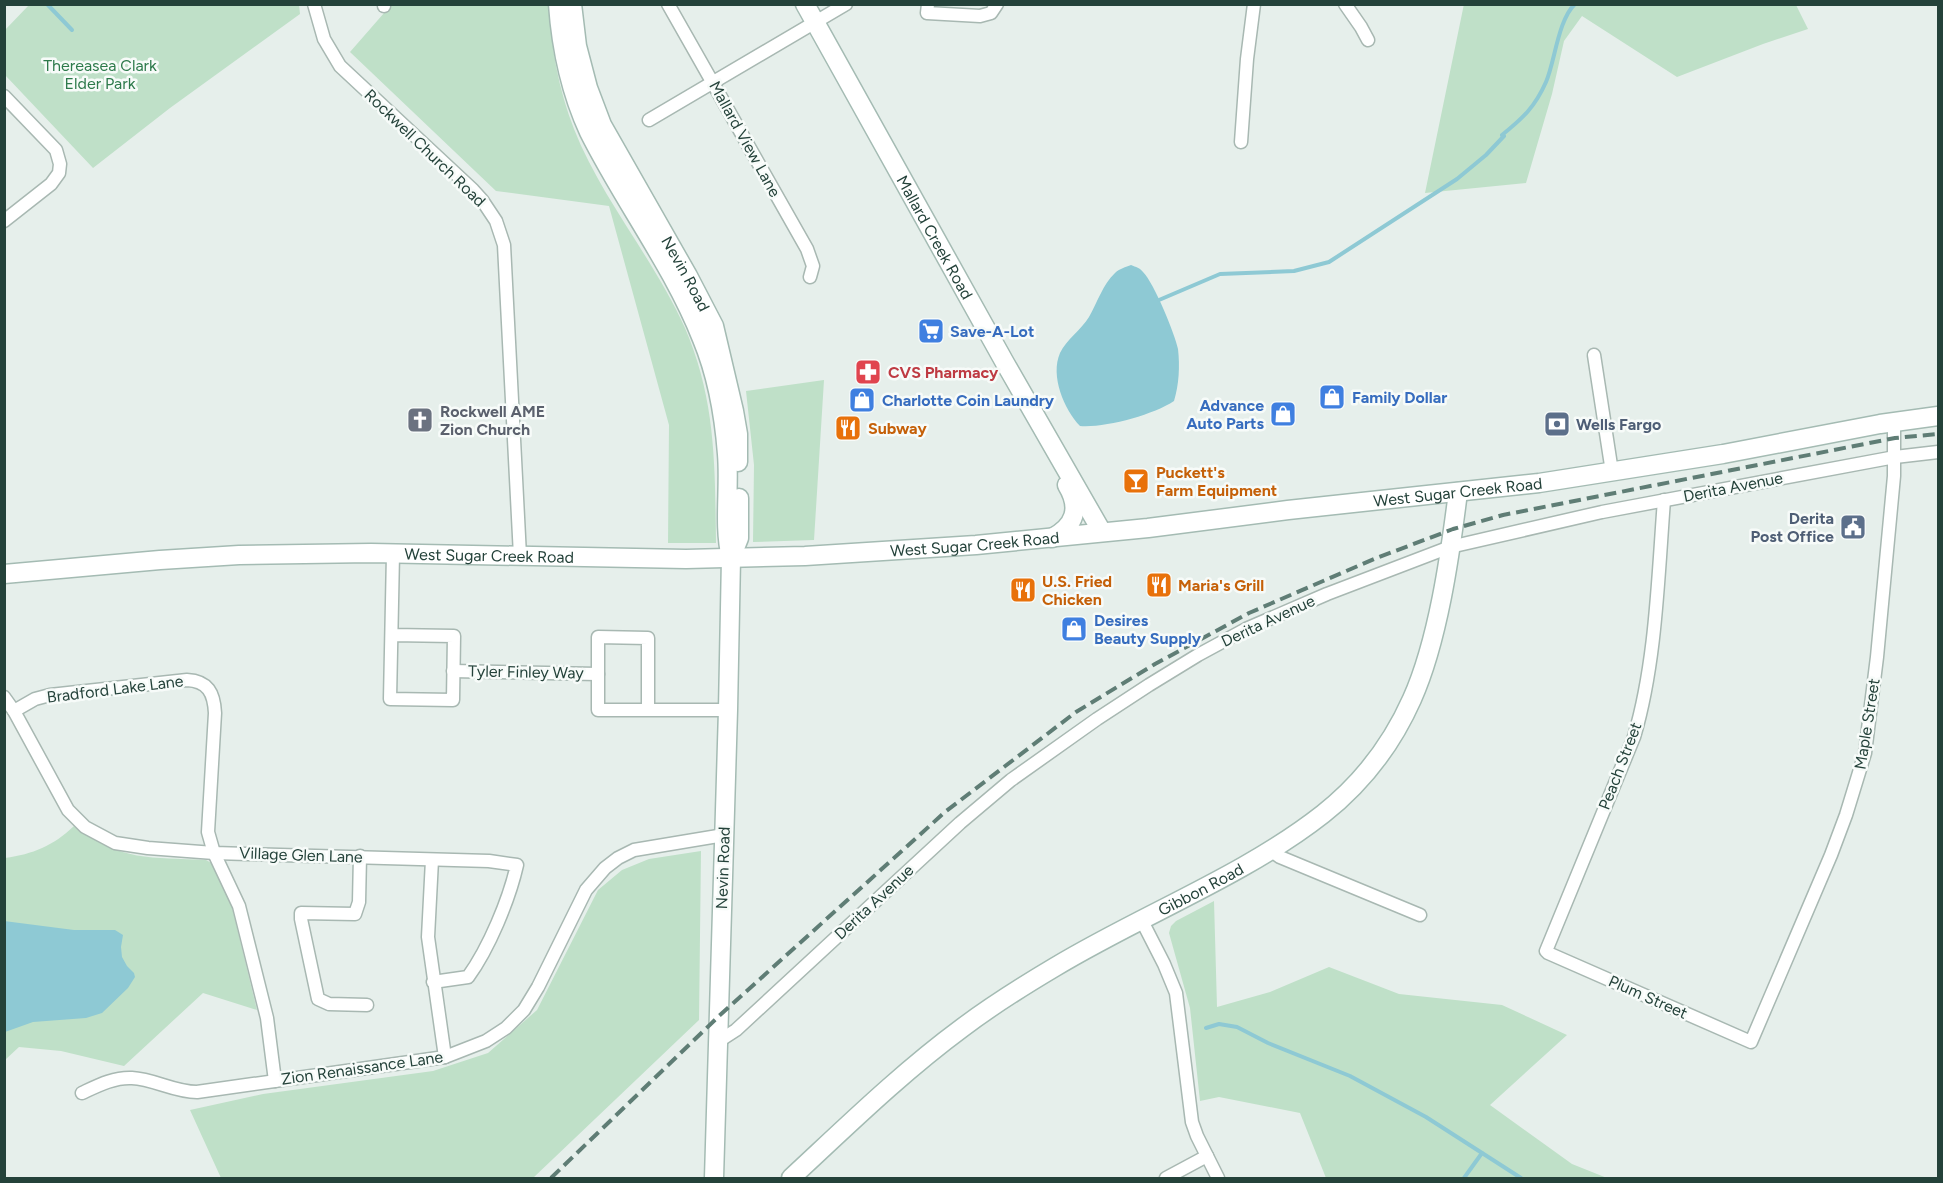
<svg xmlns="http://www.w3.org/2000/svg" width="1943" height="1183" font-family="Figtree,sans-serif">
<style>
.green{fill:#bfe0c8}
.water{fill:#8ec9d4}
.lines{fill:none;stroke-linecap:round;stroke-linejoin:round}
.stream{stroke:#8ec9d4;stroke-width:4}
.minor-casing{stroke:#a8b8b2;stroke-width:15}
.secondary-casing{stroke:#a4bbb3;stroke-width:21}
.minor{stroke:#fff;stroke-width:12}
.secondary{stroke:#fff;stroke-width:18}
.rail{stroke:#5f7d75;stroke-width:4;stroke-dasharray:12 6;stroke-linecap:butt}
.labels{text-anchor:middle;dominant-baseline:central;stroke-width:5;stroke-linejoin:round;paint-order:stroke}
.park-label{font-size:16px;fill:#2d7a4b;stroke:#f7fbf9}
.street-label{font-size:16px;fill:#24423a;stroke:#f7fbf9}
.shop-label{font-size:16px;font-weight:bold;fill:#366cbe;stroke:#f7fbf9;text-anchor:start}
.health-label{font-size:16px;font-weight:bold;fill:#be3a42;stroke:#f7fbf9;text-anchor:start}
.worship-label{font-size:16px;font-weight:bold;fill:#5b616d;stroke:#f7fbf9;text-anchor:start}
.service-label{font-size:16px;font-weight:bold;fill:#4e5e75;stroke:#f7fbf9;text-anchor:start}
.food-label{font-size:16px;font-weight:bold;fill:#c56008;stroke:#f7fbf9;text-anchor:start}
</style>
<rect width="100%" height="100%" fill="#e6efeb"/>
<g class="green">
<polygon points="299,4 300,14 170,108 93,168 5,75 5,30 29,5"/>
<polygon points="1464,4 1796,5 1808,29 1763,44 1677,77 1582,16 1564,41 1552,94 1526,183 1425,193"/>
<path d="M391,5H550C550,46 559,90 574,129C601,198 654,259 685,328C716,400 715,466 716,543H668L669,425L609,206L496,191L350,52Z"/>
<polygon points="824,380 814,540 753,542 754,465 746,391"/>
<path d="M74,826C121,862 151,857 206,860L215,865L231,903L257,1010L203,993L124,1066L61,1051L19,1047L5,1060V858C33,854 53,846 74,826Z"/>
<polygon points="701,851 699,1020 533,1178 221,1178 190,1110 263,1094 433,1071 488,1053 537,1010 598,890 622,870 649,859"/>
<polygon points="1214,901 1217,1007 1270,992 1329,967 1399,994 1502,1005 1567,1035 1490,1105 1572,1164 1607,1178 1326,1178 1300,1113 1219,1097 1200,1101 1190,1008 1169,933 1171,926 1176,921"/>
</g>
<g class="water">
<path d="M1131,265C1136,267 1140,268 1143,272C1154,283 1175,334 1178,349C1180,366 1179,385 1174,401C1153,415 1105,428 1080,426C1064,409 1050,376 1060,353C1066,340 1081,330 1089,317C1097,303 1103,284 1115,273C1119,269 1126,267 1131,265Z"/>
<polygon points="4,921 74,930 115,930 123,935 121,947 122,957 127,966 134,973 135,977 128,988 102,1013 86,1018 33,1022 5,1032"/>
</g>
<g class="lines">
<g class="stream">
<polyline points="47,4 72,30"/>
<path d="M1159,300L1220,274L1294,271L1329,262L1457,179L1486,155L1504,136L1502,135C1523,118 1535,107 1546,82C1555,61 1558,20 1575,4"/>
<polyline points="1206,1028 1219,1024 1237,1027 1268,1043 1350,1076 1426,1117 1521,1178"/>
<polyline points="1464,1178 1482,1153"/>
</g>
<defs>
<g id="minor">
<polyline points="314,4 324,39 340,66 473,190 482,200 496,221 504,245 520,556"/>
<polyline points="384,4 384,6"/>
<polyline points="668,4 807,249 813,266 810,277"/>
<polyline points="928,4 927,13 980,16 991,13 997,4"/>
<polyline points="1345,4 1361,27 1368,40"/>
<polyline points="4,96 56,150 60,164 59,173 51,184 4,221"/>
<polyline points="649,120 846,4"/>
<polyline points="1241,142 1247,59 1254,4"/>
<polyline points="1594,355 1612,472"/>
<path d="M1664,500C1658,577 1656,663 1634,737L1546,951L1548,953L1751,1042L1831,855L1846,815L1865,753L1877,657L1894,476V422"/>
<polyline points="392,635 454,636 453,700 390,699 393,554"/>
<polyline points="453,671 598,674"/>
<path d="M4,697L14,711L68,810L85,827L115,843L148,848L214,853L489,861L517,865C509,900 489,948 468,977L433,982"/>
<polyline points="648,710 648,638 598,637 598,710 728,710"/>
<path d="M14,711L35,699L50,695L187,680C208,681 214,693 215,713L208,832L214,853L239,906L267,1018L275,1081"/>
<polyline points="1270,850 1280,857 1420,915"/>
<polyline points="360,856 359,902 355,914 301,913 301,919 318,999 329,1004 367,1005"/>
<polyline points="432,860 428,937 445,1057"/>
<polyline points="1141,919 1164,964 1176,993 1192,1122 1197,1136 1218,1178"/>
<polyline points="719,1041 736,1030 960,823 1011,780 1097,719 1149,685 1198,655 1246,629 1327,594 1450,547 1602,512 1895,457 1938,452"/>
<path d="M82,1093C97,1086 114,1077 132,1078C154,1079 174,1092 197,1092L445,1057L486,1041L506,1028L524,1010L538,987L586,890L605,868L618,858L634,850L724,835"/>
<polyline points="1166,1178 1207,1156"/>
</g>
<g id="secondary">
<path d="M558,4C561,47 571,93 589,132C624,202 673,266 702,339C717,375 724,415 727,454C730,489 723,524 731,558L728,710L714,1178"/>
<path id="s1" d="M572,4L577,46L588,88L602,125L688,276L714,326L734,411L738,434V462"/>
<path id="s2" d="M805,4L1005,363L1102,532"/>
<path d="M1052,538C1075,526 1081,508 1067,485"/>
<polyline points="731,558 739,538 739,498"/>
<path id="s3" d="M4,574L160,560L239,555L371,553L686,559L805,556L976,545L1148,528L1288,510L1539,483L1723,454L1880,424L1938,416"/>
<path id="s4" d="M791,1178C846,1127 901,1073 962,1028C991,1006 1023,986 1055,967C1141,915 1244,876 1323,814C1361,784 1392,744 1412,699C1438,641 1450,556 1458,492"/>
</g>
</defs>
<use href="#minor" class="minor-casing"/>
<use href="#secondary" class="secondary-casing"/>
<use href="#minor" class="minor"/>
<use href="#secondary" class="secondary"/>
<polyline class="rail" points="551,1178 719,1016 945,812 1076,712 1155,664 1249,613 1374,559 1453,529 1503,515 1895,438 1938,434"/>
</g>
<defs>
<symbol id="supermarket-square" viewBox="-11 -11 22 22"><rect x="-9" y="-9" width="18" height="18" rx="4" fill="#3f7fe0" stroke="#f7fbf9"/><path d="M-6-5.5h2.5l.6 2H6L4.5 2H-2.5L-4.4-4H-6ZM-1.5 3.2a1.3 1.3 0 1 0 .1 0ZM3 3.2a1.3 1.3 0 1 0 .1 0Z" fill="#fff"/></symbol>
<symbol id="pharmacy-square" viewBox="-11 -11 22 22"><rect x="-9" y="-9" width="18" height="18" rx="4" fill="#e0444e" stroke="#f7fbf9"/><path d="M-2-6h4v4h4v4h-4v4h-4v-4h-4v-4h4Z" fill="#fff"/></symbol>
<symbol id="shop-square" viewBox="-11 -11 22 22"><rect x="-9" y="-9" width="18" height="18" rx="4" fill="#3f7fe0" stroke="#f7fbf9"/><path d="M-5-2.5h2.3a2.7 3.5 0 0 1 5.4 0H5L5.5 6h-11ZM-1.5-2.5h3a1.5 2.3 0 0 0-3 0Z" fill="#fff"/></symbol>
<symbol id="church-square" viewBox="-11 -11 22 22"><rect x="-9" y="-9" width="18" height="18" rx="4" fill="#6b7280" stroke="#f7fbf9"/><path d="M-1.2-6h2.4v3.5h3.3v2.4h-3.3V6h-2.4V-.1h-3.3v-2.4h3.3Z" fill="#fff"/></symbol>
<symbol id="bank-square" viewBox="-11 -11 22 22"><rect x="-9" y="-9" width="18" height="18" rx="4" fill="#5c6f8a" stroke="#f7fbf9"/><path d="M-6-4H6V4H-6ZM0-2.3a2.3 2.3 0 1 0 0 4.6a2.3 2.3 0 1 0 0-4.6Z" fill="#fff"/></symbol>
<symbol id="restaurant-square" viewBox="-11 -11 22 22"><rect x="-9" y="-9" width="18" height="18" rx="4" fill="#e8710a" stroke="#f7fbf9"/><path d="M-5-6h1v4h1v-4h1v4h1v-4h1v5L-1.5 .5V6h-2V.5L-5-1ZM5-6V6H3V1.5H1.5Q1.5-4 5-6Z" fill="#fff"/></symbol>
<symbol id="bar-square" viewBox="-11 -11 22 22"><rect x="-9" y="-9" width="18" height="18" rx="4" fill="#e8710a" stroke="#f7fbf9"/><path d="M-6-5H6L.8 .8V4.5H3.5V6h-7V4.5H-.8V.8Z" fill="#fff"/></symbol>
<symbol id="civic-square" viewBox="-11 -11 22 22"><rect x="-9" y="-9" width="18" height="18" rx="4" fill="#5c6f8a" stroke="#f7fbf9"/><path d="M-.6-6.5H3V-4.5H.6V-3L4-1V1h2V6H-6V1h2V-1L-.6-3ZM-1.2 2.5V6h2.4V2.5Z" fill="#fff"/></symbol>
</defs>
<g fill-rule="evenodd">
<use href="#supermarket-square" x="916" y="316" width="30" height="30"/>
<use href="#pharmacy-square" x="853" y="357" width="30" height="30"/>
<use href="#shop-square" x="1317" y="382" width="30" height="30"/>
<use href="#shop-square" x="847" y="385" width="30" height="30"/>
<use href="#shop-square" x="1268" y="399" width="30" height="30"/>
<use href="#church-square" x="405" y="405" width="30" height="30"/>
<use href="#bank-square" x="1542" y="409" width="30" height="30"/>
<use href="#restaurant-square" x="833" y="413" width="30" height="30"/>
<use href="#bar-square" x="1121" y="466" width="30" height="30"/>
<use href="#civic-square" x="1838" y="512" width="30" height="30"/>
<use href="#restaurant-square" x="1144" y="570" width="30" height="30"/>
<use href="#restaurant-square" x="1008" y="575" width="30" height="30"/>
<use href="#shop-square" x="1059" y="614" width="30" height="30"/>
</g>
<g class="labels">
<g class="park-label">
<text x="100" y="65">Thereasea Clark<tspan x="100" dy="18">Elder Park</tspan></text>
</g>
<g class="street-label">
<text transform="translate(745 139) rotate(61)">Mallard View Lane</text>
<text transform="translate(425 148) rotate(44)">Rockwell Church Road</text>
<text stroke="none"><textPath href="#s2" startOffset="267">Mallard Creek Road</textPath></text>
<text stroke="none"><textPath href="#s1" startOffset="296">Nevin Road</textPath></text>
<text transform="translate(1733 487) rotate(-11)">Derita Avenue</text>
<text stroke="none"><textPath href="#s3" startOffset="1458">West Sugar Creek Road</textPath></text>
<text stroke="none"><textPath href="#s3" startOffset="972">West Sugar Creek Road</textPath></text>
<text stroke="none"><textPath href="#s3" startOffset="486">West Sugar Creek Road</textPath></text>
<text transform="translate(1268 621) rotate(-25)">Derita Avenue</text>
<text transform="translate(526 672) rotate(1)">Tyler Finley Way</text>
<text transform="translate(115 689) rotate(-7)">Bradford Lake Lane</text>
<text transform="translate(1867 724) rotate(-81)">Maple Street</text>
<text transform="translate(1620 766) rotate(-69)">Peach Street</text>
<text transform="translate(301 855) rotate(2)">Village Glen Lane</text>
<text transform="translate(723 868) rotate(-88)">Nevin Road</text>
<text stroke="none"><textPath href="#s4" startOffset="504">Gibbon Road</textPath></text>
<text transform="translate(874 902) rotate(-43)">Derita Avenue</text>
<text transform="translate(1648 997) rotate(24)">Plum Street</text>
<text transform="translate(362 1068) rotate(-8)">Zion Renaissance Lane</text>
</g>
<g class="shop-label">
<text x="950" y="331">Save-A-Lot</text>
<text x="1352" y="397">Family Dollar</text>
<text x="882" y="400">Charlotte Coin Laundry</text>
<text x="1264" y="405" text-anchor="end">Advance<tspan x="1264" dy="18">Auto Parts</tspan></text>
<text x="1094" y="620">Desires<tspan x="1094" dy="18">Beauty Supply</tspan></text>
</g>
<g class="health-label">
<text x="888" y="372">CVS Pharmacy</text>
</g>
<g class="worship-label">
<text x="440" y="411">Rockwell AME<tspan x="440" dy="18">Zion Church</tspan></text>
</g>
<g class="service-label">
<text x="1576" y="424">Wells Fargo</text>
<text x="1834" y="518" text-anchor="end">Derita<tspan x="1834" dy="18">Post Office</tspan></text>
</g>
<g class="food-label">
<text x="868" y="428">Subway</text>
<text x="1156" y="472">Puckett's<tspan x="1156" dy="18">Farm Equipment</tspan></text>
<text x="1042" y="581">U.S. Fried<tspan x="1042" dy="18">Chicken</tspan></text>
<text x="1178" y="585">Maria's Grill</text>
</g>
</g>
<rect width="1943" height="1183" fill="none" stroke="#24423a" stroke-width="12"/>
</svg>
